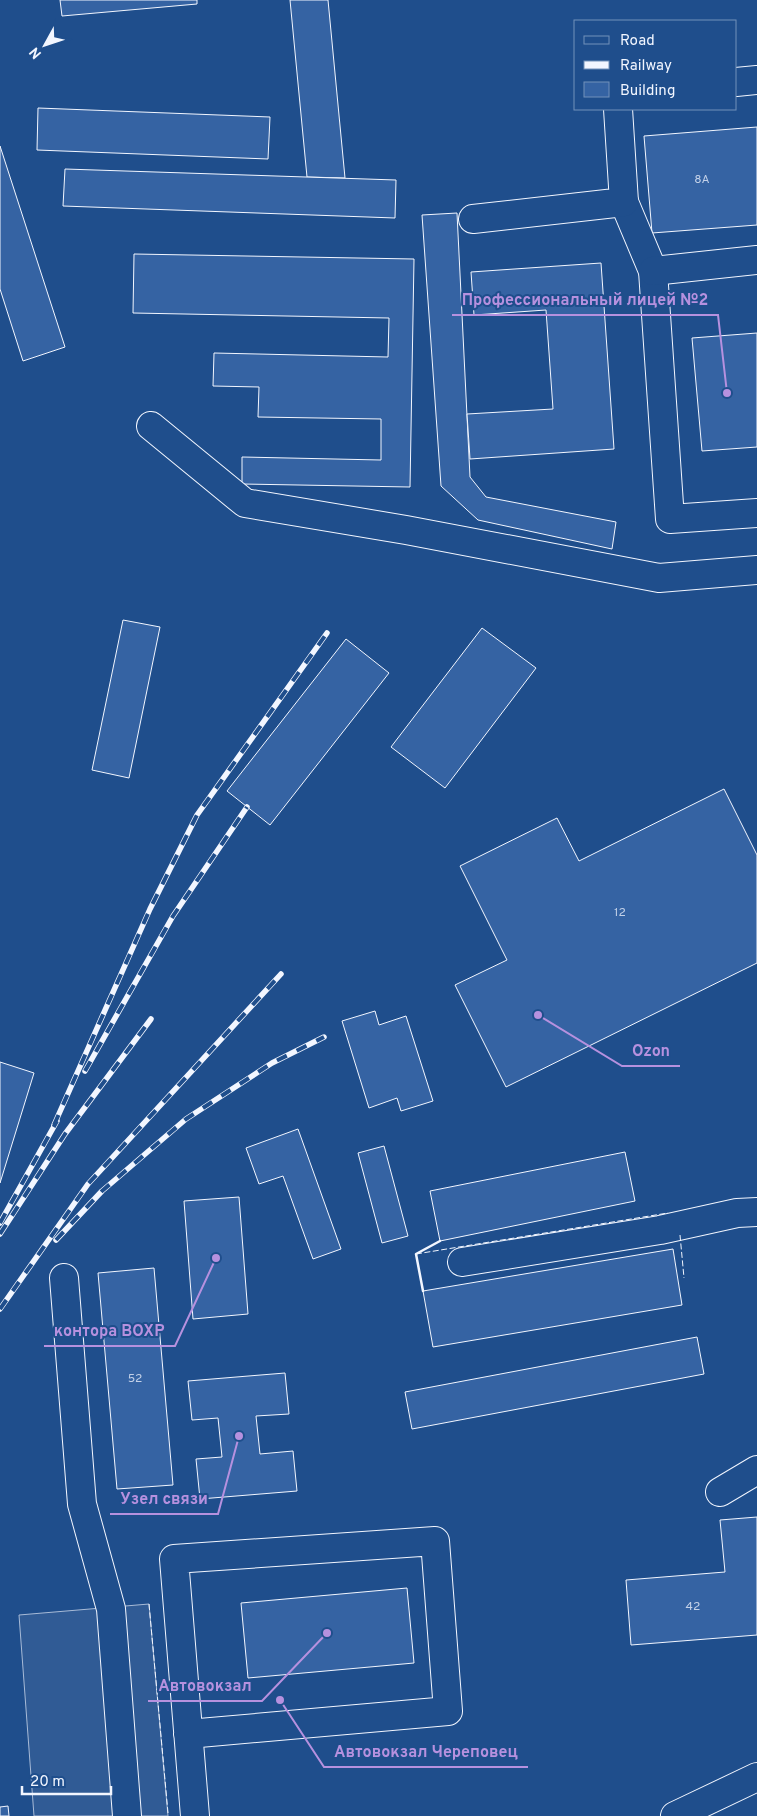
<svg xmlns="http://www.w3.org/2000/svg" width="757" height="1816" font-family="Overpass,sans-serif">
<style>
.parking{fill:#305b95;stroke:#a8bbd7}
.building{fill:#3563a3;stroke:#f2f6ff}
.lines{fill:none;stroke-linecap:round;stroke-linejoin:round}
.minor-casing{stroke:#f2f6ff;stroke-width:30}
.minor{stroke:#1f4e8c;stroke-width:28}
.rail-casing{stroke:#f2f6ff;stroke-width:5.5}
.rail{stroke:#1f4e8c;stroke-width:4;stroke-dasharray:11;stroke-linecap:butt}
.fence{stroke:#f2f6ff;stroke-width:1;stroke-dasharray:6 2.5;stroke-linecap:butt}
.wall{stroke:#f2f6ff;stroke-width:2.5}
.labels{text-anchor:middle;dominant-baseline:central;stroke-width:4;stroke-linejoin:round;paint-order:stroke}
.number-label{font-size:12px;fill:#c3d1e8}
.leader{fill:none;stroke:#b691df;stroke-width:2}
.callout-dot{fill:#b691df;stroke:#1f4e8c;stroke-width:2}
.callout-label{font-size:16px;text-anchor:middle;font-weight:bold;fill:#b691df;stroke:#1f4e8c;stroke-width:4;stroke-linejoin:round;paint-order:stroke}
</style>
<rect width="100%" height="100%" fill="#1f4e8c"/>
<polygon class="parking" points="149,1604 168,1816 34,1816 19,1615"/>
<g class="building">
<polygon points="60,0 197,0 197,4 62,16"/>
<polygon points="290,0 328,0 345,178 307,177"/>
<polygon points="38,108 270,117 268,159 37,150"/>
<polygon points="757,127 757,225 652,233 644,136"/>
<polygon points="0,146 65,347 23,361 0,289"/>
<polygon points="65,169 396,180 395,218 63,206"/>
<polygon points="457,213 470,477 486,497 616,522 612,549 478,520 441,486 422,215"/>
<polygon points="134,254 414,259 410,487 242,484 242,457 381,460 381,419 258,417 259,387 213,386 214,353 388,357 389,318 133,313"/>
<polygon points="601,263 614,449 470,459 467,414 553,409 546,310 474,315 471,272"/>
<polygon points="757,333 757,447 702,451 692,338"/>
<polygon points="123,620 160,627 129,778 92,770"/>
<polygon points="482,628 536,668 445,788 391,747"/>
<polygon points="346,639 389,673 270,825 227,791"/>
<polygon points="724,789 757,855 757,963 506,1087 455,985 507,960 460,866 557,818 579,861"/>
<polygon points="375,1011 379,1025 406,1016 433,1101 401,1111 397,1098 369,1108 342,1021"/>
<polygon points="0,1062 34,1073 0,1183"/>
<polygon points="298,1129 341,1249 313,1259 283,1176 259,1184 246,1148"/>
<polygon points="384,1146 408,1236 382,1243 358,1153"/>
<polygon points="625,1152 635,1201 440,1241 430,1191"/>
<polygon points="239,1197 248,1314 193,1319 184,1201"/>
<polygon points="673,1249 682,1305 433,1347 423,1291"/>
<polygon points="154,1268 173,1485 117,1489 98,1273"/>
<polygon points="697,1337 704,1374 412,1429 405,1392"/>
<polygon points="285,1373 289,1414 256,1416 260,1454 293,1451 297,1491 200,1499 196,1459 222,1457 218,1418 192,1420 188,1381"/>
<polygon points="757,1517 757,1635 631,1645 626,1580 725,1572 720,1520"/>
<polygon points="407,1588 414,1663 248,1678 241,1603"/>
<polygon points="8,1806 9,1816 0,1816 0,1807"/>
</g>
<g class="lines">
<defs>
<g id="minor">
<polyline points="736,82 757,80"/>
<polyline points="624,202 653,271 670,519 757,513"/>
<polyline points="473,219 624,202 618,109"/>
<polyline points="653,271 757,260"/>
<polyline points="151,426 245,503 406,530 659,578 757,570"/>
<polyline points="462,1262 660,1230 737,1213 757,1212"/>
<polyline points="64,1278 82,1504 111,1609 127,1816"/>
<polyline points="720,1492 757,1470"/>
<polyline points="188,1734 448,1711 435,1541 174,1559 195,1816"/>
<polyline points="675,1816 757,1777"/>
</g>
</defs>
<use href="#minor" class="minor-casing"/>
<use href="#minor" class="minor"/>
<defs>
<g id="rail">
<polyline points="85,1071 173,916 247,807"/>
<polyline points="54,1125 150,909 197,815 327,633"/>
<polyline points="0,1223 57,1121"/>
<polyline points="0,1234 65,1134 151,1019"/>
<polyline points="56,1240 102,1191 186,1119 272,1063 324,1037"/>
<polyline points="0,1309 88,1184 281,974"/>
</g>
</defs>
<use href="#rail" class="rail-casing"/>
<use href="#rail" class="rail"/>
<g class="fence">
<polyline points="680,1235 684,1278"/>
<polyline points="416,1254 668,1213"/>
<polyline points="149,1604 168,1813"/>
</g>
<polyline class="wall" points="423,1291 416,1254 440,1241"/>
</g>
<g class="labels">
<g class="number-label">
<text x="702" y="180">8А</text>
<text x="620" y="913">12</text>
<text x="135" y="1379">52</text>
<text x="693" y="1607">42</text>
</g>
</g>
<path class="leader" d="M727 393L718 315H452M538 1015L622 1066H680M216 1258L175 1346H44M239 1436L218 1514H110M327 1633L262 1701H148M280 1700L324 1767H528"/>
<g class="callout-dot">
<circle cx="727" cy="393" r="5"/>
<circle cx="538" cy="1015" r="5"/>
<circle cx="216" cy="1258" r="5"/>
<circle cx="239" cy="1436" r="5"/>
<circle cx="327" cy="1633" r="5"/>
<circle cx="280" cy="1700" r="5"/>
</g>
<g class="callout-label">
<text x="585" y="305">Профессиональный лицей №2</text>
<text x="651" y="1056">Ozon</text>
<text x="109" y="1336">контора ВОХР</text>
<text x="164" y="1504">Узел связи</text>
<text x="205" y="1691">Автовокзал</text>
<text x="426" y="1757">Автовокзал Череповец</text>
</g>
<rect x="574" y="20" width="162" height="90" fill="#1f4e8c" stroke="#7391ba"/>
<rect x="584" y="36" width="25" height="8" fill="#1f4e8c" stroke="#7391ba"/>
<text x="620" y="45" font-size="15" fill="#f2f6ff">Road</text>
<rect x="584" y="61" width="25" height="8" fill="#f2f6ff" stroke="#7391ba"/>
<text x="620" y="70" font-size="15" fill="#f2f6ff">Railway</text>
<rect x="584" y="82" width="25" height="15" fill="#3563a3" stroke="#7391ba"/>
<text x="620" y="95" font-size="15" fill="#f2f6ff">Building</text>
<g transform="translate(45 45) rotate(230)" stroke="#1f4e8c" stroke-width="4" paint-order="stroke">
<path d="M0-4L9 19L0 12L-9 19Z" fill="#f2f6ff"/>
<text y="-8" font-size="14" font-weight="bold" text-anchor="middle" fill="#f2f6ff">N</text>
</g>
<path d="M22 1786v8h89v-8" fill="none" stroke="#f2f6ff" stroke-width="2.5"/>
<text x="30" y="1786" font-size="15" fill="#f2f6ff" stroke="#1f4e8c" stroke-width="4" paint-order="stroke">20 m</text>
</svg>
